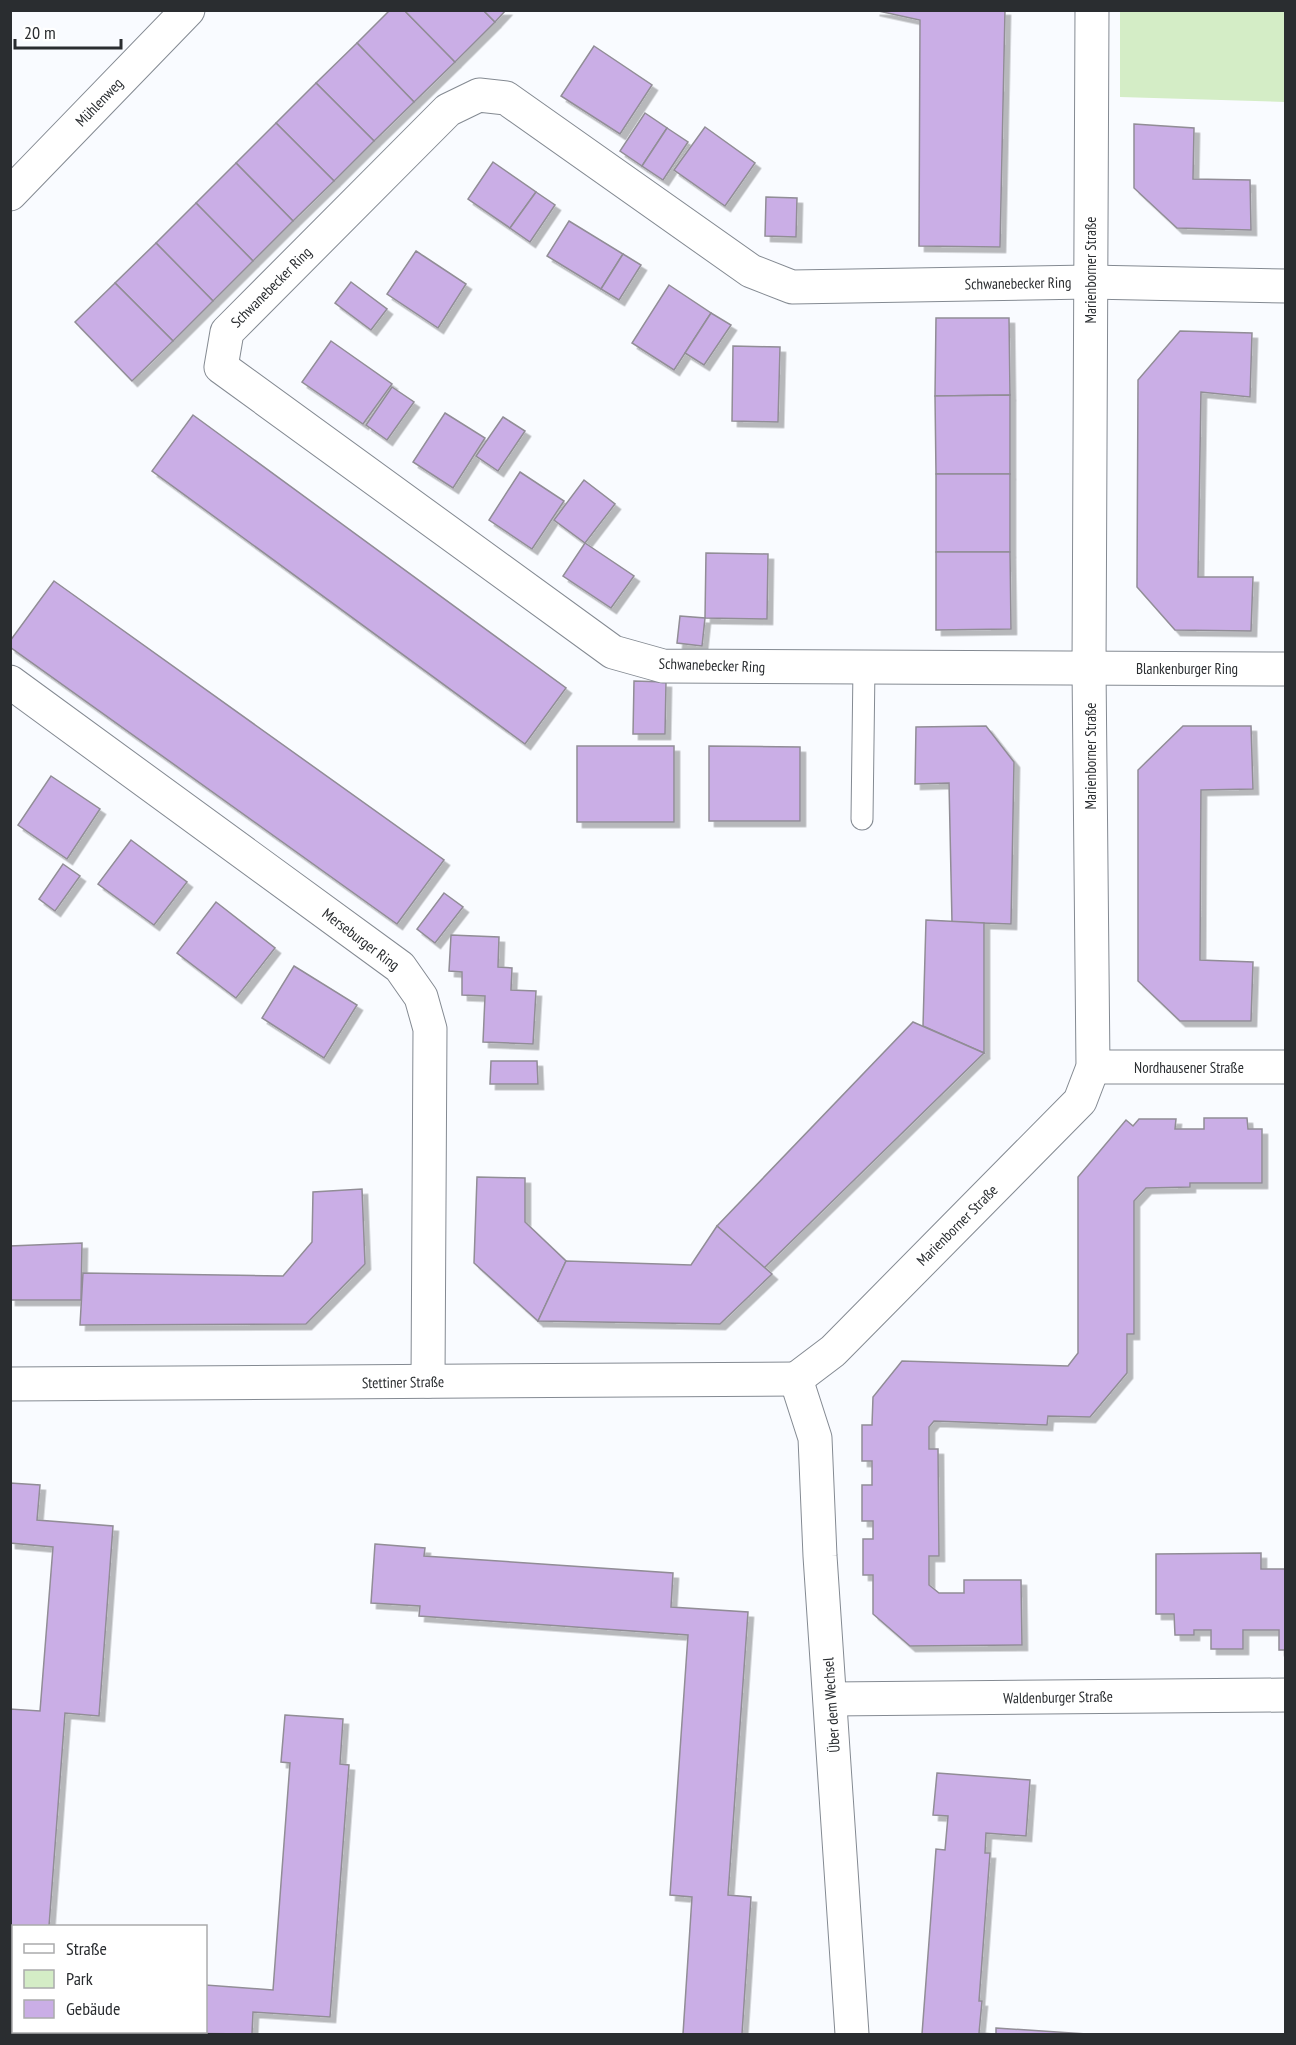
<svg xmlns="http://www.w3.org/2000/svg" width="1296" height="2045" font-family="'PT Sans Narrow',sans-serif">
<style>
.green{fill:#d4edc6}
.building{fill:#caaee6;stroke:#918d96;stroke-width:1.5;filter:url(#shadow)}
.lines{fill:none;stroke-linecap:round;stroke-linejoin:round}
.service-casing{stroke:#848a92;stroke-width:23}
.minor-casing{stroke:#848a92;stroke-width:35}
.tertiary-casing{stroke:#848a92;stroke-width:35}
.service{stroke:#fff;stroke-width:21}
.minor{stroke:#fff;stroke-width:33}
.tertiary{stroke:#fff;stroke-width:33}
.labels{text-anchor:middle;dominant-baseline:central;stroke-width:5;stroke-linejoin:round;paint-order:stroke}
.street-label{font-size:15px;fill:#2a2d30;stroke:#fff}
</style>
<defs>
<filter id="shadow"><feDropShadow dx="5.5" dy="5.5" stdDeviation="0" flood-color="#0004"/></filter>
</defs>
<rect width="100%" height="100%" fill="#f9fbff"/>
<polygon class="green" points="1120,11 1285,11 1285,102 1120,97"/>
<g class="building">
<polygon points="390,10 404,10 455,62 414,102 357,43"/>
<polygon points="404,10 483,10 495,22 455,62"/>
<polygon points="483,10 506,10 495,22"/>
<polygon points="874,10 1005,10 1000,247 919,246 920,20"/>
<polygon points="357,43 414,102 374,141 316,83"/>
<polygon points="594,46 652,85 620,134 561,96"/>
<polygon points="316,83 374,141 334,181 276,123"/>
<polygon points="645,113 667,128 642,166 620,151"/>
<polygon points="276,123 334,181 293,221 236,163"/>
<polygon points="1134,124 1194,128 1193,179 1250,180 1251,230 1177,228 1134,188"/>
<polygon points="705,127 755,163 725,206 674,170"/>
<polygon points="667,128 688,142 663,180 642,166"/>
<polygon points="493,162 536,192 510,228 468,199"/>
<polygon points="236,163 293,221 253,261 196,203"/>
<polygon points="536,192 555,205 530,242 510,228"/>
<polygon points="766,197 797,198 796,237 765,236"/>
<polygon points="196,203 253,261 213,301 156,243"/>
<polygon points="569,221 623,254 601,289 547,256"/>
<polygon points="156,243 213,301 173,341 115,283"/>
<polygon points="416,251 466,284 438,328 387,294"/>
<polygon points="623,254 641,265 619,300 601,289"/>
<polygon points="351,282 387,309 371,330 335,303"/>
<polygon points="115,283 173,341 132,381 75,322"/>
<polygon points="669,285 711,313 674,370 632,343"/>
<polygon points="711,313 731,325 704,365 685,353"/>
<polygon points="936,318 1009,318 1010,395 935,396"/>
<polygon points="1180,331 1252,333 1250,397 1201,392 1198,577 1253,577 1251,631 1175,630 1137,587 1138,380"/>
<polygon points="331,341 392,384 363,424 302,382"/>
<polygon points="733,346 780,347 778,422 732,421"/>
<polygon points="392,387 414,402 387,440 366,425"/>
<polygon points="1010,395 1010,474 936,474 935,396"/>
<polygon points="445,413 485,438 453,488 413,462"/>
<polygon points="193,415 566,688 525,744 152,471"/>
<polygon points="503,417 525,431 498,471 476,456"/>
<polygon points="520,472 564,501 532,549 489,520"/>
<rect x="936" y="474" width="74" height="78"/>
<polygon points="584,480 615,504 585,543 554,520"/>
<polygon points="585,543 634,576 611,608 563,576"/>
<polygon points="936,552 1010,552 1011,629 936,630"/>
<polygon points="706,553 768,554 767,619 705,618"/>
<polygon points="54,581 444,860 397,924 10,647 10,641"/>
<polygon points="680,616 705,618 702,646 677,643"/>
<polygon points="634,681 666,682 665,734 633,734"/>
<polygon points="986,726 1014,762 1011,924 952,922 949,783 915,784 916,727"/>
<polygon points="1183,726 1251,726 1253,789 1201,790 1200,960 1253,962 1251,1021 1180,1021 1138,981 1138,770"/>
<rect x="577" y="746" width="97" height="76"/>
<polygon points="709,746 800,747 800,821 709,821"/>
<polygon points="51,776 100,809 67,859 18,825"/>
<polygon points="131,840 187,882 154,925 98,884"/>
<polygon points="63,864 80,876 55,911 39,899"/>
<polygon points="444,893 463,907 435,943 417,929"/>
<polygon points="216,902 275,948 236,998 177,953"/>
<polygon points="926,920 984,923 984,1053 923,1026"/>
<polygon points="451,935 499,937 498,967 512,968 511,990 536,991 533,1044 483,1042 485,996 462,995 462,972 449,971"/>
<polygon points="294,966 357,1005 324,1058 262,1018"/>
<polygon points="913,1022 984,1053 764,1268 717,1226"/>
<polygon points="491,1061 537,1061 538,1084 490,1084"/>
<polygon points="1204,1118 1247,1118 1248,1129 1262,1129 1262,1183 1190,1183 1190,1187 1146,1188 1134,1201 1134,1334 1127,1334 1127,1373 1090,1417 1048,1416 1047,1425 934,1421 929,1427 929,1449 938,1449 939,1556 929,1556 929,1585 939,1593 964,1593 964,1580 1021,1580 1022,1645 910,1646 873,1614 873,1575 863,1575 863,1539 873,1539 873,1521 862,1521 862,1485 872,1485 872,1461 862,1461 862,1425 872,1425 873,1397 902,1361 1068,1366 1078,1353 1078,1177 1126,1120 1133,1126 1139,1119 1176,1119 1175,1129 1204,1129"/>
<polygon points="477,1177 525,1178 525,1222 566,1261 538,1321 474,1263"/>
<polygon points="362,1189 365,1264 306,1324 80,1325 83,1273 283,1276 312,1242 313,1192"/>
<polygon points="717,1226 772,1274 720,1324 538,1321 566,1261 691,1265"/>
<polygon points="82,1243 81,1300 10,1300 10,1246"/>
<polygon points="10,1483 40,1485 37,1520 113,1526 99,1716 65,1713 49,1926 14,1926 14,1995 10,1995 10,1709 40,1711 53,1547 10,1543"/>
<polygon points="375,1544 425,1548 424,1556 673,1573 671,1607 748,1612 728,1895 751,1897 742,2034 683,2034 692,1897 670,1895 688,1635 419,1616 420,1606 371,1603"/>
<polygon points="1261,1553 1261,1569 1286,1569 1286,1650 1279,1650 1279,1630 1243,1630 1243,1649 1211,1649 1211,1630 1194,1630 1194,1635 1175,1635 1174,1614 1156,1614 1156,1554"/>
<polygon points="285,1715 343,1719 340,1764 349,1765 330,2017 253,2012 252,2034 60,2032 206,2032 206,1985 273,1990 290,1763 281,1762"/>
<polygon points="937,1773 1030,1780 1026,1836 986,1833 985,1853 990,1853 979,2001 982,2001 979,2033 995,2034 922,2034 936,1849 945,1850 948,1816 933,1815"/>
<polygon points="996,2028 1087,2034 996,2034"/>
</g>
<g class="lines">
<defs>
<polyline id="service" points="862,819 864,667"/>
<g id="minor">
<polyline points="1286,286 1089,282 792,287 751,271 506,98 479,95 448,110 227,332 221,367 613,652 663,666 1286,669"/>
<polyline points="10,682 400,967 421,997 430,1029 428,1381"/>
<polyline points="1093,1067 1286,1067"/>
<polyline points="796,1379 833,1351 1080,1101 1093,1067 1089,668 1092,10"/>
<polyline points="796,1379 815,1438 820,1556 852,2034"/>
<polyline points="10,1384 796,1379"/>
<polyline points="831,1699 1286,1695"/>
</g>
<polyline id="tertiary" points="10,194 188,10"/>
</defs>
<use href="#service" class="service-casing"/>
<use href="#minor" class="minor-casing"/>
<use href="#tertiary" class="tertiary-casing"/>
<use href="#service" class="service"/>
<use href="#minor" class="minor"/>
<use href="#tertiary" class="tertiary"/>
</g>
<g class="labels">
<g class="street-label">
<text transform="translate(99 102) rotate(-46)">Mühlenweg</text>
<text transform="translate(1090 270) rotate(-90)">Marienborner Straße</text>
<text transform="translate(1018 283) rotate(-1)">Schwanebecker Ring</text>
<text transform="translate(271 287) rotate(-45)">Schwanebecker Ring</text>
<text transform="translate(712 665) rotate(2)">Schwanebecker Ring</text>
<text x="1187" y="668">Blankenburger Ring</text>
<text transform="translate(1090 756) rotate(-90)">Marienborner Straße</text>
<text transform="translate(361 939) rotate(37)">Merseburger Ring</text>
<text x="1189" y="1067">Nordhausener Straße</text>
<text transform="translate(957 1225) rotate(-45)">Marienborner Straße</text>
<text transform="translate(403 1382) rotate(-1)">Stettiner Straße</text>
<text transform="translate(1058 1697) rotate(-1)">Waldenburger Straße</text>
<text transform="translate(831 1705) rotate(-94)">Über dem Wechsel</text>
</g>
</g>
<rect width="1296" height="2045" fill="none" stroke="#2a2d30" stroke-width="24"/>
<rect x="12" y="1925" width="195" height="108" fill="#ffffff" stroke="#aaabac" stroke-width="1.5"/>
<rect x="24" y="1944" width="30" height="9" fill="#ffffff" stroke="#aaabac" stroke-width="1.5"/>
<text x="66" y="1955" font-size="18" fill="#2a2d30">Straße</text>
<rect x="24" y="1970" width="30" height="18" fill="#d4edc6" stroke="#aaabac" stroke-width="1.5"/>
<text x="66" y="1985" font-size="18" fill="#2a2d30">Park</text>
<rect x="24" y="2000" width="30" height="18" fill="#caaee6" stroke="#aaabac" stroke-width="1.5"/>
<text x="66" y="2015" font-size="18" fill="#2a2d30">Gebäude</text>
<path d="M15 39v9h106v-9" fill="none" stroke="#2a2d30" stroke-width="3"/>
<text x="24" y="39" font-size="18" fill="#2a2d30" stroke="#ffffff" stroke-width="4.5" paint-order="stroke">20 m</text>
</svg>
